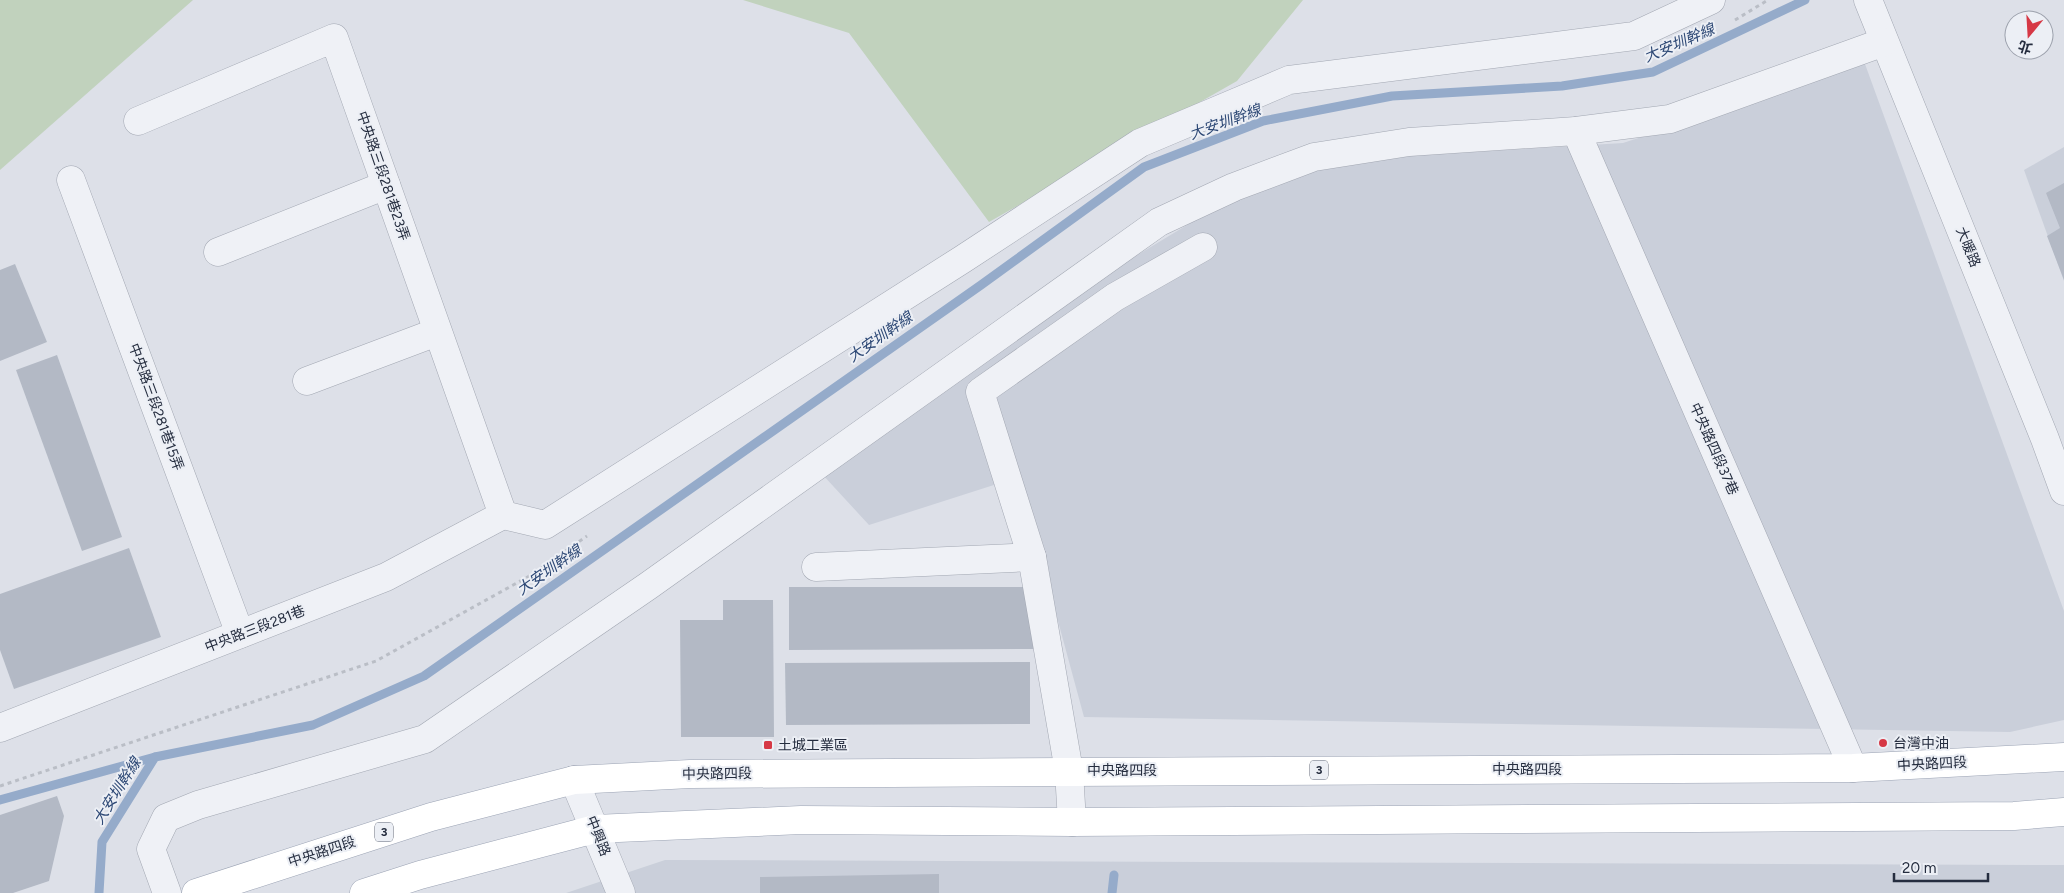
<svg xmlns="http://www.w3.org/2000/svg" width="2064" height="893" font-family="Figtree,'Noto Sans TC',sans-serif">
<style>
.built{fill:#cacfda}
.green{fill:#c1d2bd}
.lines{fill:none;stroke-linecap:round;stroke-linejoin:round}
.stream{stroke:#95abca;stroke-width:9}
.building{fill:#b3b9c5}
.minor-casing{stroke:#a2a7b2;stroke-width:29}
.major-casing{stroke:#9ba3b4;stroke-width:29}
.path{stroke:#babec6;stroke-width:3;stroke-dasharray:4 4;stroke-linecap:butt}
.minor{stroke:#eff1f6;stroke-width:28}
.major{stroke:#fff;stroke-width:28}
.poi-dot{fill:#d63845;stroke:#eceff5;stroke-width:2}
.labels{text-anchor:middle;dominant-baseline:central;stroke-width:4;stroke-linejoin:round;paint-order:stroke}
.shield{fill:#eceff5;stroke:#616776;stroke-width:1}
.shield-label{font-size:12px;font-weight:bold;fill:#252d3f}
.street-label{font-size:14px;fill:#252d3f;stroke:#eceff5}
.poi-label{font-size:14px;fill:#252d3f;stroke:#eceff5;text-anchor:start}
.water-label{font-size:15px;font-style:italic;fill:#2d4875;stroke:#eceff5}
</style>
<rect width="100%" height="100%" fill="#dde0e8"/>
<g class="built">
<polygon points="1865,64 2064,611 2064,720 2010,732 1084,717 1019,477 869,525 822,474 1068,297 1197,219 1306,170 1407,156 1623,143"/>
<polygon points="2064,147 2064,281 2024,170"/>
<polygon points="665,860 2064,865 2064,893 566,893"/>
</g>
<g class="green">
<polygon points="0,0 193,0 0,170"/>
<polygon points="743,0 1303,0 1237,81 989,222 849,33"/>
</g>
<g class="lines">
<g class="stream">
<polyline points="0,800 155,757"/>
<polyline points="99,893 102,842 155,757 313,725 424,676 981,285 1144,167 1263,121 1392,96 1562,86 1653,72 1805,0"/>
<polyline points="1112,893 1114,875"/>
</g>
</g>
<g class="building">
<polygon points="2064,183 2064,280 2047,236 2060,228 2046,193"/>
<polygon points="15,264 47,342 0,361 0,270"/>
<polygon points="57,355 122,537 82,551 16,370"/>
<polygon points="129,548 161,637 14,689 0,650 0,594"/>
<polygon points="789,587 1034,587 1034,649 789,650"/>
<polygon points="723,600 773,600 774,737 681,737 680,620 723,620"/>
<polygon points="1030,662 1030,724 786,725 785,663"/>
<polygon points="57,796 64,816 49,881 13,893 0,893 0,815"/>
<polygon points="939,874 939,893 760,893 760,877"/>
</g>
<g class="lines">
<defs>
<g id="minor">
<polyline points="1868,0 2045,439 2064,491"/>
<polyline points="138,121 334,38 503,515"/>
<polyline points="1576,131 1853,768"/>
<polyline points="71,180 240,634"/>
<polyline points="218,252 386,185"/>
<polyline points="307,381 437,332"/>
<polyline points="503,515 545,525 963,259 1140,143 1289,80 1634,36 1711,0"/>
<polyline points="816,567 1032,557"/>
<polyline points="0,728 386,577 503,515"/>
<polyline points="574,780 621,893"/>
<polyline points="1072,822 1069,771 1032,557 980,392 1115,297 1203,247"/>
<polyline points="167,893 151,849 166,818 198,805 425,739 648,586 1159,222 1234,187 1314,157 1409,142 1576,131 1670,119 1884,42"/>
</g>
<g id="major">
<polyline points="196,893 431,817 574,780 690,774 1853,768 2064,757"/>
<polyline points="364,893 420,875 595,829 801,820 1072,822 2014,816 2064,812"/>
</g>
</defs>
<use href="#minor" class="minor-casing"/>
<use href="#major" class="major-casing"/>
<g class="path">
<polyline points="1735,20 1768,0"/>
<polyline points="0,786 376,661 533,574 587,536"/>
</g>
<use href="#minor" class="minor"/>
<use href="#major" class="major"/>
</g>
<g class="poi-dot">
<circle cx="1883" cy="743" r="5"/>
<rect x="763" y="740" width="10" height="10" rx="2.5"/>
</g>
<g class="labels">
<g class="shield">
<rect x="1310" y="760.5" width="18" height="19" rx="4"/>
<rect x="375" y="822.5" width="18" height="19" rx="4"/>
</g>
<g class="shield-label">
<text x="1319" y="770">3</text>
<text x="384" y="832">3</text>
</g>
<g class="street-label">
<text transform="translate(383 176) rotate(71)">中央路三段281巷23弄</text>
<text transform="translate(1968 247) rotate(68)">大暖路</text>
<text transform="translate(156 407) rotate(70)">中央路三段281巷15弄</text>
<text transform="translate(1714 449) rotate(66)">中央路四段37巷</text>
<text transform="translate(255 629) rotate(-21)">中央路三段281巷</text>
<text transform="translate(1932 764) rotate(-3)">中央路四段</text>
<text x="1527" y="769">中央路四段</text>
<text x="1122" y="770">中央路四段</text>
<text transform="translate(717 774) rotate(-1)">中央路四段</text>
<text transform="translate(598 836) rotate(68)">中興路</text>
<text transform="translate(322 852) rotate(-18)">中央路四段</text>
</g>
<g class="poi-label">
<text x="1893" y="743">台灣中油</text>
<text x="778" y="745">土城工業區</text>
</g>
<g class="water-label">
<text transform="translate(1679 43) rotate(-23)">大安圳幹線</text>
<text transform="translate(1225 122) rotate(-20)">大安圳幹線</text>
<text transform="translate(880 337) rotate(-35)">大安圳幹線</text>
<text transform="translate(549 570) rotate(-35)">大安圳幹線</text>
<text transform="translate(117 791) rotate(-58)">大安圳幹線</text>
</g>
</g>
<g transform="translate(2029 35) rotate(198)"><circle r="24" fill="#eceff5" stroke="#9ca1ac"/>
<path d="M0-4L9 19L0 12L-9 19Z" fill="#d63845"/>
<text y="-8" font-size="14" font-weight="bold" text-anchor="middle" fill="#252d3f">北</text>
</g>
<path d="M1894 873v8h94v-8" fill="none" stroke="#252d3f" stroke-width="2.5"/>
<text x="1902" y="873" font-size="15" fill="#252d3f" stroke="#eceff5" stroke-width="4" paint-order="stroke">20 m</text>
</svg>
